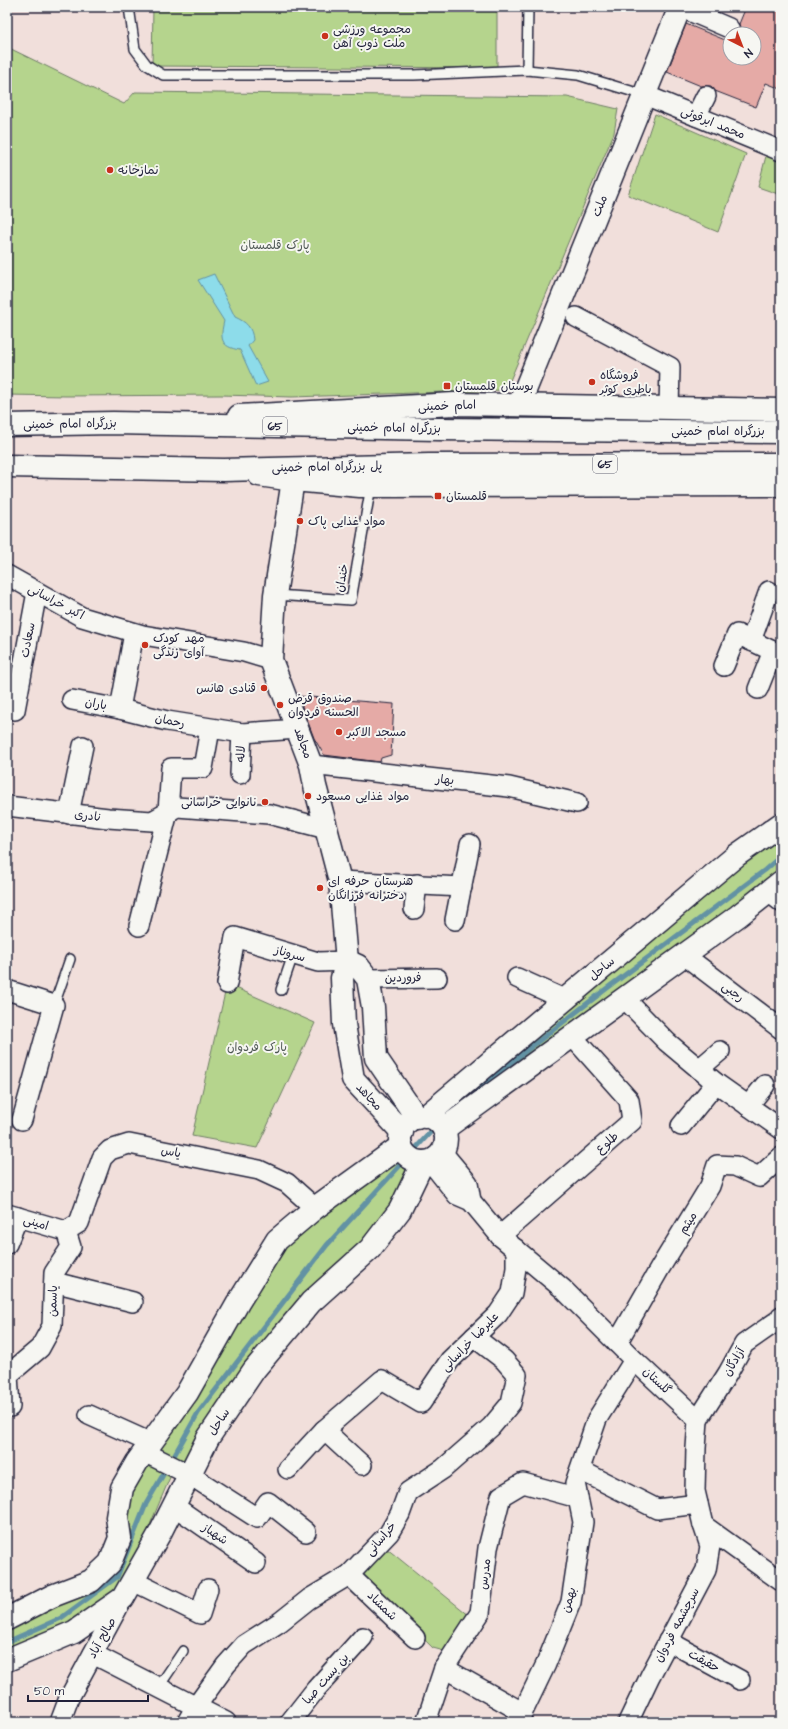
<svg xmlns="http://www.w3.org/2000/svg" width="788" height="1729" font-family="'Architects Daughter','Playpen Sans Arabic',sans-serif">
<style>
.green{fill:#b5d48d;stroke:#6c7b64}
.water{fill:#8ddcea;stroke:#6292a4}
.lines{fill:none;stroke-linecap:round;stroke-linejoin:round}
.stream{stroke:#6292a4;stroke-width:5}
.building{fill:#e5aaa6;stroke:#22223b}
.service-casing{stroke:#22223b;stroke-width:12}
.minor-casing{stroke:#22223b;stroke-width:22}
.tertiary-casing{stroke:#22223b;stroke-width:25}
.secondary-casing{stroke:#22223b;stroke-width:25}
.trunk-casing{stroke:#22223b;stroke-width:25}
.service{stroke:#f6f6f2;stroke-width:9}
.minor{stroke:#f6f6f2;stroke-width:19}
.tertiary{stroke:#f6f6f2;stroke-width:22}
.secondary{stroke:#f6f6f2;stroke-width:22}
.trunk{stroke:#f6f6f2;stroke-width:22}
.poi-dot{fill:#c8321e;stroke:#f6f6f2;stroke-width:1.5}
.labels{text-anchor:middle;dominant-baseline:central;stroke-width:4;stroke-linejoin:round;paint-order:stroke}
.shield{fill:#f6f6f2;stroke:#626272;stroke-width:1}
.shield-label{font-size:11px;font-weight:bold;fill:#22223b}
.poi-label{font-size:12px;fill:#22223b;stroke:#f6f6f2;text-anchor:start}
.street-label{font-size:12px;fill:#22223b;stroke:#f6f6f2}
.park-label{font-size:12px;fill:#4e5754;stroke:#f6f6f2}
</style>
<rect width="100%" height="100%" fill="#f1dfdb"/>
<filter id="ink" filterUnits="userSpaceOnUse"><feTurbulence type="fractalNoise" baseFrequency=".025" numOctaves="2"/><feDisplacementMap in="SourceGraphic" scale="8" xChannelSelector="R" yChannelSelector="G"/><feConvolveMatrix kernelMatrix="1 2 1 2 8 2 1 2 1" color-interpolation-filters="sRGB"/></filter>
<g filter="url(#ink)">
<g class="green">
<polygon points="153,7 497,7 497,68 152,66"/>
<polygon points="7,47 124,104 135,92 567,97 618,109 614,133 506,390 292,397 221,395 66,396 7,395"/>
<polygon points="655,114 746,154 718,232 628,195"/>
<polygon points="766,156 781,162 781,195 758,187"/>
<polygon points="781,833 781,873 448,1116 439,1112"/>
<polygon points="227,984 315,1023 257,1148 192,1136"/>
<polygon points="399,1155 408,1169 391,1210 187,1465 155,1446 250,1298 291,1240"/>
<polygon points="146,1463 171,1475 144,1539 117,1594 72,1625 7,1651 7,1628 94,1589 125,1513 131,1490"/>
<polygon points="386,1548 470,1616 456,1637 444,1651 433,1648 359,1576"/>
</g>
<path class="water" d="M214,274L235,317C246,322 252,327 253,340L248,346L268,382L256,386L240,350C220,347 220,338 224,321L198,280Z"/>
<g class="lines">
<g class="stream">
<polyline points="445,1116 452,1108 606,989 765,870 781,856"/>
<polyline points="171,1461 198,1413 327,1245 437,1125"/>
<polyline points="7,1642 61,1618 117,1577 146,1504 167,1468"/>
</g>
</g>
<g class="building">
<polygon points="746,7 781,7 781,89 766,83 756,107 715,91 711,86 701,86 667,72 686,24 730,42 730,58 754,58 754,34 738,34 740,27 739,24"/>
<polygon points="298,696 394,704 391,755 381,758 380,762 324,755 314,738"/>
</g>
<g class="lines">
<defs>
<g id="service">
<polyline points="129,7 135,49 147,65 163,75 414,75 527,70 578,75 644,95"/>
<polyline points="527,70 528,7"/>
<polyline points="275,595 351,600 371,486"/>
<polyline points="764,895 781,908"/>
<polyline points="281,990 293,955"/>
<polyline points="54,1005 70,959"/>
<polyline points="158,1688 183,1651"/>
</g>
<g id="minor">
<polyline points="680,7 729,28"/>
<polyline points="645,95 781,151"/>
<polyline points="696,116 706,96"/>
<polyline points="576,317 670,367 669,408"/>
<polyline points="7,575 82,617 143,635 244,652 271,660"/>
<polyline points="751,641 769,591"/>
<polyline points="724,666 737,634 781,655"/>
<polyline points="758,689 773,651"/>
<polyline points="72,700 120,709 167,721 242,733 298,729"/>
<polyline points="120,709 134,633"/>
<polyline points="15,710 37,592"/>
<polyline points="311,765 509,787 577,803"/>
<polyline points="240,774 242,733"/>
<polyline points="7,806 108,818 152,821 177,807 269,814 327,829"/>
<polyline points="69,814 83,746"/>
<polyline points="340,881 462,887"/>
<polyline points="414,909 417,884"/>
<polyline points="455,920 470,844"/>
<polyline points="139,926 168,812 171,768 203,768 210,729"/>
<polyline points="684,955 781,1029"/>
<polyline points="517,978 566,1000"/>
<polyline points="368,979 437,978"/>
<polyline points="227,984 235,937 318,962 347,961"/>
<polyline points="7,990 54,1005 22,1120"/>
<polyline points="624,998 667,1042 716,1083 781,1129"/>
<polyline points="699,1069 720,1051"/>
<polyline points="748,1106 765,1085"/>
<polyline points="681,1126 716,1083"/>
<polyline points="442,1152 468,1183 471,1201"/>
<polyline points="430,1161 457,1195 471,1201 500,1236 563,1289 634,1360 698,1420 696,1448 695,1491 703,1525 710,1546 706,1570 650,1676 628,1722"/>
<polyline points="7,1214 66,1231"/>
<polyline points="66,1231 79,1223 102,1158 110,1150 129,1144 259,1170 287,1183 315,1208"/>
<polyline points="500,1236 632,1121 629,1100 572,1036"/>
<polyline points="7,1244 18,1217"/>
<polyline points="54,1282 133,1302"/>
<polyline points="617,1343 660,1268 710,1186 717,1165 735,1166 759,1177 781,1157"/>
<polyline points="10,1407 8,1375 40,1348 52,1326 54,1273 71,1247 66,1231"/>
<polyline points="89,1415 151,1443"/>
<polyline points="698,1420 728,1373 744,1344 780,1319 781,1316"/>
<polyline points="324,1430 362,1465"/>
<polyline points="144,1452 190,1475 257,1518 268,1502 306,1532"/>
<polyline points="288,1469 324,1430 382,1380 421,1403 450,1360 498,1314 512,1293 516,1268 516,1249"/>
<polyline points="580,1470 657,1509 698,1504"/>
<polyline points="174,1506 256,1563"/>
<polyline points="703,1525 781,1581"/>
<polyline points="349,1575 415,1638"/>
<polyline points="133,1581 200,1614 208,1589"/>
<polyline points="668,1641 740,1680"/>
<polyline points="93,1654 226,1722"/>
<polyline points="444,1668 522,1712"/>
<polyline points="60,1722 69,1698 123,1598"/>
<polyline points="187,1722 195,1708 226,1665 244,1645 280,1622 309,1599 349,1575 389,1533 400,1514 408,1492 443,1469 491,1427 511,1403 517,1375 504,1360 474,1337"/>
<polyline points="290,1722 316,1689 363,1637"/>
<polyline points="426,1722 444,1668 480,1613 488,1548 501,1496 523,1483 578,1498"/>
<polyline points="518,1722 546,1664 571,1602 583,1522 575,1483 597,1419 634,1360"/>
</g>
<g id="tertiary">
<polyline points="293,480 275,595 271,660 311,765 315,786 340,881 347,961 342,978 344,1024 353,1079 402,1132"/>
<polyline points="347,961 358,966 368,979 373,1007 376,1058 417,1118"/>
<circle cx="423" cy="1139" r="23"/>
<polyline points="425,1117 737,855 781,824"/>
<polyline points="444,1129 738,916 781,882"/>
<polyline points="7,1619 52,1596 91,1581 110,1563 120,1538 117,1517 122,1488 137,1462 187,1393 238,1303 277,1240 315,1208 401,1146"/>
<polyline points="7,1660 74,1632 123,1598 161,1531 208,1438 254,1370 311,1302 370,1249 400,1210 423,1162"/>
</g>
<g id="secondary">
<polyline points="519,405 680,7"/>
<polyline points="239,416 454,404 781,410"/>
<polyline points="259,475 293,480 360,486 781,485"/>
</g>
<g id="trunk">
<polyline points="7,425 113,423 438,429 781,432"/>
<polyline points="7,466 224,470 429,465 781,464"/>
</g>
</defs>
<use href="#service" class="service-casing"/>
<use href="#minor" class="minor-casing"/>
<use href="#tertiary" class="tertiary-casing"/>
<use href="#secondary" class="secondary-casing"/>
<use href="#trunk" class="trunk-casing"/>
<use href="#service" class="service"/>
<use href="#minor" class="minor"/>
<use href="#tertiary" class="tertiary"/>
<use href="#secondary" class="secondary"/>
<use href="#trunk" class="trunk"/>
</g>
</g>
<g class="poi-dot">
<circle cx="325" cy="36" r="4"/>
<circle cx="110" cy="170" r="4"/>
<circle cx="592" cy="382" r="4"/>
<rect x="443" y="382" width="8" height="8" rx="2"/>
<rect x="434" y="492" width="8" height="8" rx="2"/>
<circle cx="300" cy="521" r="4"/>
<circle cx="145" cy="645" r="4"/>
<circle cx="264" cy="688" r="4"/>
<circle cx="280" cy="705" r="4"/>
<circle cx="339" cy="732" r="4"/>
<circle cx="308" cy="796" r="4"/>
<circle cx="265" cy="802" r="4"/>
<circle cx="320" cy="888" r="4"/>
</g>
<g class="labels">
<g class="shield">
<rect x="263" y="417" width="24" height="18" rx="3"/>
<rect x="593" y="455" width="24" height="18" rx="3"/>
</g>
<g class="shield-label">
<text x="275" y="426">65</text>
<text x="605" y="464">65</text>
</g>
<g class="poi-label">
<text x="333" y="29">مجموعه ورزشی<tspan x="333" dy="14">ملت ذوب آهن</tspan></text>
<text x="118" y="170">نمازخانه</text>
<text x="600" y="375">فروشگاه<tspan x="600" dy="14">باطری کوثر</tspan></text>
<text x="455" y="386">بوستان قلمستان</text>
<text x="446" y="496">قلمستان</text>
<text x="308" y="521">مواد غذایی پاک</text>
<text x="153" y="638">مهد کودک<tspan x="153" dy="14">آوای زندگی</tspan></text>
<text x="256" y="688" text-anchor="end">قنادی هانس</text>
<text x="288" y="698">صندوق قرض<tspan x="288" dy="14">الحسنه فردوان</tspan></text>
<text x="347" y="732">مسجد الاکبر</text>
<text x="316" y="796">مواد غذایی مسعود</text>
<text x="257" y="802" text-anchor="end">نانوایی خراسانی</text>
<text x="328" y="881">هنرستان حرفه ای<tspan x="328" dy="14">دخترانه فرزانگان</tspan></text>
</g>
<g class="street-label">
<text transform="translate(713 123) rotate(22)">محمد ابرقوئی</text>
<text transform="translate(600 206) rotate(-68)">ملت</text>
<text transform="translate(447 406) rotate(-2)">امام خمینی</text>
<text transform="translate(70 424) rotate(-1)">بزرگراه امام خمینی</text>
<text transform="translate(394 428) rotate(1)">بزرگراه امام خمینی</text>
<text x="718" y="431">بزرگراه امام خمینی</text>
<text transform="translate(327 467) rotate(-1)">پل بزرگراه امام خمینی</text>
<text transform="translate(342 578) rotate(-79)">خندان</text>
<text transform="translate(56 602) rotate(28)">اکبر خراسانی</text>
<text transform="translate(28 640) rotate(-79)">سعادت</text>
<text transform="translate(96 704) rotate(10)">باران</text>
<text transform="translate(170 721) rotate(12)">رحمان</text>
<text transform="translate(303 743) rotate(70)">مجاهد</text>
<text transform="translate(241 754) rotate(-87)">لاله</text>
<text transform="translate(445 780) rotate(6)">بهار</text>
<text transform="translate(88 816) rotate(7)">نادری</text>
<text transform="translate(290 954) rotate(16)">سروناز</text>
<text transform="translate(602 969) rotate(-40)">ساحل</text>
<text transform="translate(403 978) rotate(-1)">فروردین</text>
<text transform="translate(733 992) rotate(37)">رجبی</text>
<text transform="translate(369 1097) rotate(47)">مجاهد</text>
<text transform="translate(607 1143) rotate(-41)">طلوع</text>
<text transform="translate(171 1152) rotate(11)">یاس</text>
<text transform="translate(36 1223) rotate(17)">امینی</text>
<text transform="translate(688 1223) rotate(-58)">میثم</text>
<text transform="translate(53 1301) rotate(-88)">یاسمن</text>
<text transform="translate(470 1342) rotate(-46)">علیرضا خراسانی</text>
<text transform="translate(734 1362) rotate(-60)">آزادگان</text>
<text transform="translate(657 1381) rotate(43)">گلستان</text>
<text transform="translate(219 1422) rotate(-56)">ساحل</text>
<text transform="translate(215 1534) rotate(34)">شهباز</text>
<text transform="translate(381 1539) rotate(-50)">خراسانی</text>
<text transform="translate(485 1574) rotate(-83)">مدرس</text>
<text transform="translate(569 1600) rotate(-75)">بهمن</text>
<text transform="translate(382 1606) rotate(44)">شمشاد</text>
<text transform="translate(677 1625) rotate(-62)">سرچشمه فردوان</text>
<text transform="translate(102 1638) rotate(-61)">صالح آباد</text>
<text transform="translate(704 1661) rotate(29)">حقیقت</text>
<text transform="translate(326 1679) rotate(-49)">بن بست صبا</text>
</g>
<g class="park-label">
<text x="275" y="245">پارک قلمستان</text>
<text x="257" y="1047">پارک فردوان</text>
</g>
</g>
<rect width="788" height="1729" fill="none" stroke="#f6f6f2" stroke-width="24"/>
<rect x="12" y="12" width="764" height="1705" fill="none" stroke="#22223b" stroke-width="1.5" filter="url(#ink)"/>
<g transform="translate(742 46) rotate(138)"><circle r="19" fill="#f6f6f2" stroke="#a1a1a9"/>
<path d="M0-3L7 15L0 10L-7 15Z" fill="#c8321e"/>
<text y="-6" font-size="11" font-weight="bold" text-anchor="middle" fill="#22223b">N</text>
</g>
<path d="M28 1695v6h120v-6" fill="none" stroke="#22223b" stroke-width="2"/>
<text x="34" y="1695" font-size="12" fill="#22223b" stroke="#f6f6f2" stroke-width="3" paint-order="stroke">50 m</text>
</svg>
